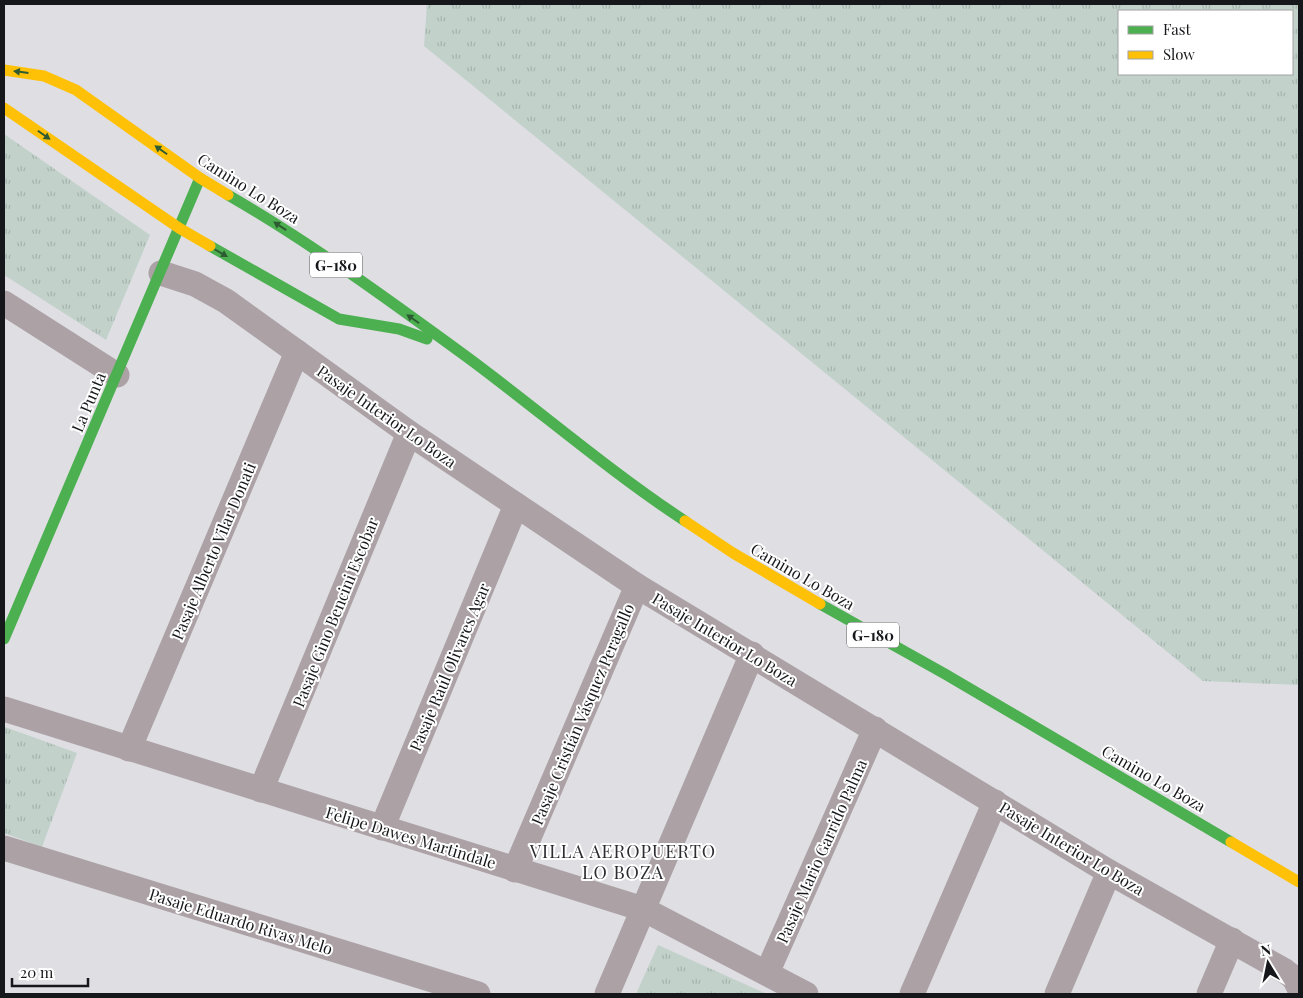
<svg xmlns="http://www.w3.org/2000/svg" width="1303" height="998" font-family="'Playfair Display',serif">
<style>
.grass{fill:url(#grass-tufts);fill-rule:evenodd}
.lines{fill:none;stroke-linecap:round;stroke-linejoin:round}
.street{stroke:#aca2a6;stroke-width:25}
.fast{stroke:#4caf50;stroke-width:11}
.slow{stroke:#ffc107;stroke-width:11}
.oneway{fill:#2e5b32}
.labels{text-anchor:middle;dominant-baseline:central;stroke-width:4;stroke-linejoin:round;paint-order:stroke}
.shield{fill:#fff;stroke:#5c5d5f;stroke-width:1}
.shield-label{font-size:15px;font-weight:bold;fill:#16171a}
.street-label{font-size:16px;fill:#16171a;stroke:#fff}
.neighbourhood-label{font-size:18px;letter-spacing:1px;fill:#2c2c32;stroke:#fff}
</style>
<defs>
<pattern id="grass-tufts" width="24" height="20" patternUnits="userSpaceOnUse" patternTransform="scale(1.25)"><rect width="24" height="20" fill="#c2d2cb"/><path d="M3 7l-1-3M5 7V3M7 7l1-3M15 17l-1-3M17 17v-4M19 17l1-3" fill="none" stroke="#a6b4ae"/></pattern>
</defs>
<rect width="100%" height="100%" fill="#dedee3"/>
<g class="grass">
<path d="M427,4H1299V685L1203,681L424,46ZM1119,11H1292V74H1119Z"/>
<polygon points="4,134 150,235 106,340 4,275"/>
<polygon points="5,727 77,753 42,847 4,833"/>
<polygon points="658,945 767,994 636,994"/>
</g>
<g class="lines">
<g class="street">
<polyline points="161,273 195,284 226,301 409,433 637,586 1109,872 1285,971 1294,978 1299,988"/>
<polyline points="4,303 117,375"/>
<polyline points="4,709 643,909 806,994"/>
<polyline points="129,749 297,352"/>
<polyline points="261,790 409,433"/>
<polyline points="382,828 516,505"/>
<polyline points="4,848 478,994"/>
<polyline points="515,870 637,586"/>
<polyline points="767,973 875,729"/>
<polyline points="607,994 752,654"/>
<polyline points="912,994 995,802"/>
<polyline points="1057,994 1109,872"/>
<polyline points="1209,994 1232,940"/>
</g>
<g class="fast">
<path d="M228,195C311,243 389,300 467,357C540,411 609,471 685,521"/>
<polyline points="210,246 339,319 399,329 427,339"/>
<polyline points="820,604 945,674 1231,842"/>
<polyline points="4,639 200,178"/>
</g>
<g class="slow">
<polyline points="4,70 44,76 76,90 200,178 228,195"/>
<polyline points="4,108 179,228 210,246"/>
<polyline points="685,521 733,553 820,604"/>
<polyline points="1231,842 1299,882"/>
</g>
</g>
<defs><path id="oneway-solid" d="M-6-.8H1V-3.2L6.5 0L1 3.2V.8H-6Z" transform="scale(1.25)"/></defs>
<g class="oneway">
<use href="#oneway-solid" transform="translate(21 72) rotate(-173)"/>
<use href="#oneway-solid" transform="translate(44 135) rotate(35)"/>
<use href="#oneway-solid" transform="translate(161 150) rotate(-145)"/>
<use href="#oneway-solid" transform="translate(280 226) rotate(-147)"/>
<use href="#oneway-solid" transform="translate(221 253) rotate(30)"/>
<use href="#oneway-solid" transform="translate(413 319) rotate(-145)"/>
</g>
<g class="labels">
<g class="shield">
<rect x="310" y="252.5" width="52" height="25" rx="4"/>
<rect x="847" y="622.5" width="52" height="25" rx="4"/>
</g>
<g class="shield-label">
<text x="336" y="265">G-180</text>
<text x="873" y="635">G-180</text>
</g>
<g class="street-label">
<text transform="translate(249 188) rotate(32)">Camino Lo Boza</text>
<text transform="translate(88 402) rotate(-67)">La Punta</text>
<text transform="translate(387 416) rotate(35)">Pasaje Interior Lo Boza</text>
<text transform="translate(213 551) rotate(-67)">Pasaje Alberto Vilar Donati</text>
<text transform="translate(803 576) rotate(30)">Camino Lo Boza</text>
<text transform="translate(335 612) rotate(-68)">Pasaje Gino Bencini Escobar</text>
<text transform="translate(725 639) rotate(31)">Pasaje Interior Lo Boza</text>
<text transform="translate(449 667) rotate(-67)">Pasaje Raúl Olivares Agar</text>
<text transform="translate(582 714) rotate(-67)">Pasaje Cristián Vásquez Peragallo</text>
<text transform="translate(1154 778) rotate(30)">Camino Lo Boza</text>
<text transform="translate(411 837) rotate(17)">Felipe Dawes Martindale</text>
<text transform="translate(1072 848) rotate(31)">Pasaje Interior Lo Boza</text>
<text transform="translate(821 851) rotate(-66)">Pasaje Mario Garrido Palma</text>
<text transform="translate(241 921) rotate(17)">Pasaje Eduardo Rivas Melo</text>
</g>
<g class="neighbourhood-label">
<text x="623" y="851">VILLA AEROPUERTO<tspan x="623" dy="21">LO BOZA</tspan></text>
</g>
</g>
<rect width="1303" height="998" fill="none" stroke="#16171a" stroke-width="10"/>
<rect x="1118" y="10" width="175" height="65" fill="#ffffff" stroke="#a2a2a3"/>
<rect x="1128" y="26" width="25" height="8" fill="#4caf50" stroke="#a2a2a3"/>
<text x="1163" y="35" font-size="15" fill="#16171a">Fast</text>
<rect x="1128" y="51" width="25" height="8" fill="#ffc107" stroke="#a2a2a3"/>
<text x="1163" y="60" font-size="15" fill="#16171a">Slow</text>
<g transform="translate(1268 963) rotate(350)" stroke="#ffffff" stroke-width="4" paint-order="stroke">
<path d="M0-4L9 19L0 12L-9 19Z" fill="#16171a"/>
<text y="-8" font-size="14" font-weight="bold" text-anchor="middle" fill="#16171a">N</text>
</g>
<path d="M12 978v8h76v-8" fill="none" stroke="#16171a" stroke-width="2.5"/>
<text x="20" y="978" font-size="15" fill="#16171a" stroke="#ffffff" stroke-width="4" paint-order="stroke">20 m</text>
</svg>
